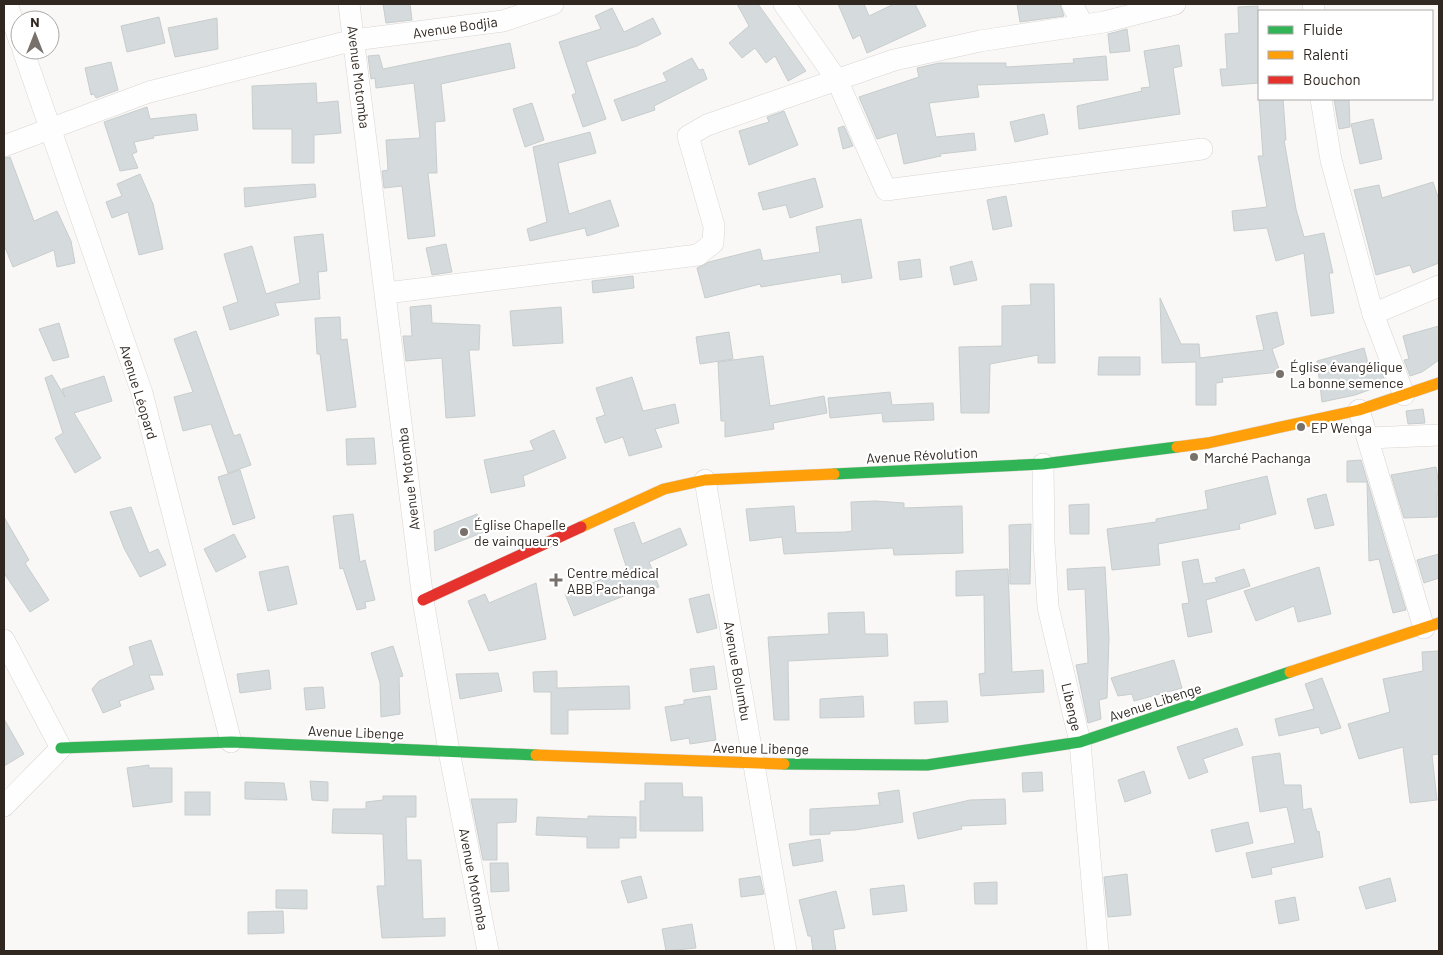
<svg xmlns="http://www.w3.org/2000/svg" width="1443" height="955" font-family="Barlow,sans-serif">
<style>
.building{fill:#d5dbdc;stroke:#c7cdcd}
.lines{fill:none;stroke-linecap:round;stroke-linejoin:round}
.street-casing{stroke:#dad4d0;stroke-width:22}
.fast-casing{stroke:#dad4d0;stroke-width:12}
.slow-casing{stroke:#dad4d0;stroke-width:12}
.jam-casing{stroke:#dad4d0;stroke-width:12}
.street{stroke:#fefefe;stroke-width:21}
.fast{stroke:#30b455;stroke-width:11}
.slow{stroke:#ff9f0a;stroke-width:11}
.jam{stroke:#e5322d;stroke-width:11}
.poi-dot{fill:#77706b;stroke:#fff;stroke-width:2}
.labels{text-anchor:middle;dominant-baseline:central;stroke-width:4.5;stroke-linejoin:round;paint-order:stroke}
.street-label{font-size:14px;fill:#302720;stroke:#fff}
.poi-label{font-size:14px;fill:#302720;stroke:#fff;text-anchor:start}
</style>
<rect width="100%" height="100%" fill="#faf8f6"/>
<g class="building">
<polygon points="383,4 410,4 412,20 386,23"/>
<polygon points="737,4 758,4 806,71 788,81 775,56 766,63 755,48 742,58 729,43 749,26"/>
<polygon points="838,4 864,4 869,16 894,4 915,4 926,26 867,53 860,35 853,39"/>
<polygon points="1017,4 1060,4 1064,16 1020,22"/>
<polygon points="1258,6 1259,83 1222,86 1220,69 1227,69 1225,34 1239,33 1238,7"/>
<polygon points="612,8 624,32 653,18 661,34 637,46 586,62 606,119 583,127 572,95 576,93 559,42 601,29 595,16"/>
<polygon points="159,17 165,43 127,52 121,26"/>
<polygon points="217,18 218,49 175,57 168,28"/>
<polygon points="1127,29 1130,51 1110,53 1108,34"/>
<polygon points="510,43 515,68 441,84 445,121 435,122 437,173 428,173 435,236 408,239 402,186 384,188 382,171 388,170 386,140 420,138 414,83 376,88 375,78 371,79 368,56 379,55 383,69"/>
<polygon points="1179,45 1182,66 1173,68 1180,114 1079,129 1077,106 1142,91 1141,88 1150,87 1144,51"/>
<polygon points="1106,56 1108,80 977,85 979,97 929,103 936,137 974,133 976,150 940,154 941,156 904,164 897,133 877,139 859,97 919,77 917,68 939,63 1006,63 1006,67 1074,63 1073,59"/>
<polygon points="692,58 699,70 703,69 707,79 654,106 655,110 622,121 614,100 667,81 663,73"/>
<polygon points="111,62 118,90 96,98 94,94 91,95 85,68"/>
<polygon points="316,83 317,103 338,101 341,133 314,135 314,163 292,163 292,129 253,129 252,86"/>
<polygon points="1259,99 1283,99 1286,140 1284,140 1296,209 1304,237 1324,233 1333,273 1329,273 1334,313 1311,316 1304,253 1276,261 1267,228 1234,231 1232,211 1267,207 1258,156 1263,156"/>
<polygon points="1334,99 1349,99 1350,127 1339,129"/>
<polygon points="532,103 544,140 525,147 513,109"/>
<polygon points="147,107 150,119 196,114 198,130 153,136 154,138 134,142 137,152 132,154 138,168 120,171 104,122"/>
<polygon points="784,111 798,145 749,165 739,131 769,122 767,117"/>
<polygon points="1044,114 1048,134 1015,142 1010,122"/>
<polygon points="1373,119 1382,159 1360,164 1351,124"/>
<polygon points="844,126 853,146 843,149 838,128"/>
<polygon points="590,132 596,153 558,163 569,214 610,200 619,226 587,236 585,228 530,241 527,229 547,222 533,147"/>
<polygon points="10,157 34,221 57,211 71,241 75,263 57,267 54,250 13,267 4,245 4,158"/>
<polygon points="140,174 153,204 163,249 139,255 128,212 112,218 106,202 122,196 117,184"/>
<polygon points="815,178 823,207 790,218 786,205 763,210 758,193"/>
<polygon points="1433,182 1439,200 1439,263 1413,273 1410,265 1376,275 1354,190 1379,185 1382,198"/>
<polygon points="315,184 316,197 245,207 244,188"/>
<polygon points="1006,196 1012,226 993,230 987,200"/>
<polygon points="861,219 872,278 842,283 841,274 761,287 760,284 705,298 697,268 709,262 760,249 763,261 820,252 816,227"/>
<polygon points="323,234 327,271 318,272 320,299 275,303 279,315 230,330 223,307 238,302 224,254 252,246 266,294 300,283 294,237"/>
<polygon points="446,244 452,272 432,275 426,248"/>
<polygon points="920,259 922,277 900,280 898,262"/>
<polygon points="972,261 977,280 954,285 950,267"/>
<polygon points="633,276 634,288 593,293 592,281"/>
<polygon points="1030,284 1054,284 1055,363 1038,363 1038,355 990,364 989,413 961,413 959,347 1002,346 1002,306 1031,305"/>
<polygon points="1160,298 1181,344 1199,344 1200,358 1264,350 1256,316 1277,312 1284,344 1272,349 1280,372 1222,378 1223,382 1216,383 1216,405 1196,405 1196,362 1162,363"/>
<polygon points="431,305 432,323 480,325 479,350 469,350 475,416 446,418 442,358 406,361 403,336 412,336 410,307"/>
<polygon points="561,307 563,343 513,346 510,311"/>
<polygon points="340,317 341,340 347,339 356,407 327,411 320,354 317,354 315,318"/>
<polygon points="59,323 69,357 53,361 39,329"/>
<polygon points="1439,326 1439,360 1422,372 1410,376 1404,360 1409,359 1403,336"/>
<polygon points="196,331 234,436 240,434 251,465 228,473 211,424 183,431 174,397 193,392 174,339"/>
<polygon points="729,332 733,359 700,364 696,337"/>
<polygon points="1364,348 1370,371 1380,368 1386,384 1355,395 1322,402 1317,361"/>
<polygon points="763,356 770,406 824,396 827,413 773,423 774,429 725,437 725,421 721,421 718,362"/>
<polygon points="1099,357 1140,357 1140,375 1098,375"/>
<polygon points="52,375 65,397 62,389 104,376 112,401 74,413 101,458 75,473 55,438 63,433 45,378"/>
<polygon points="632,377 643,411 675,404 679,423 655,429 662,447 629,456 623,437 605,443 596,418 605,415 596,388"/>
<polygon points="890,392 892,405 933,403 934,420 883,422 882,413 830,418 828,398"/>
<polygon points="1423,409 1425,423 1408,424 1406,411"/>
<polygon points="554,430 566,458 523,476 525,486 491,493 484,460 534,450 530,441"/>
<polygon points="374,438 376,464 347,465 346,439"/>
<polygon points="1361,460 1406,610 1393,613 1379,559 1369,561 1367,482 1347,482 1347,461"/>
<polygon points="1436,467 1439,485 1439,494 1437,495 1437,517 1404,518 1391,475"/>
<polygon points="240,470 255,518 233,525 218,477"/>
<polygon points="1267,476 1276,514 1239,524 1240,529 1158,544 1160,565 1112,570 1107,529 1156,522 1156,519 1208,509 1205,491"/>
<polygon points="1326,494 1334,525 1315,529 1307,499"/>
<polygon points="875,501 904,503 904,508 962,506 963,553 894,555 893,548 784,554 782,537 750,541 746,509 794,506 796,533 845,532 852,531 851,502"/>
<polygon points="1089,504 1089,534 1070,534 1069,505"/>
<polygon points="131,507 149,553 158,549 166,565 140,577 124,548 110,512"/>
<polygon points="353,514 360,562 365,560 375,600 365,602 366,608 357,610 343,568 340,569 333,516"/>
<polygon points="477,514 484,532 435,551 434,531"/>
<polygon points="4,517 29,560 25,563 49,600 30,612 4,573"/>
<polygon points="634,522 642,544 680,528 687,545 649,562 659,587 638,594 636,591 574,616 565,594 627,569 614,529"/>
<polygon points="1031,524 1030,584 1010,584 1009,525"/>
<polygon points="234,534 246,557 216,572 204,549"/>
<polygon points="1439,554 1439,578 1424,583 1417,560"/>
<polygon points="1198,559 1203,584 1217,582 1215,578 1244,569 1250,586 1206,600 1212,632 1188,637 1182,604 1189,603 1182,562"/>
<polygon points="288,566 297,604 268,611 259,572"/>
<polygon points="1105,567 1109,638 1107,698 1099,700 1101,719 1088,723 1076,665 1088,663 1085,589 1068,590 1067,569"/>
<polygon points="1319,567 1331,614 1298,622 1294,606 1256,621 1244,591"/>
<polygon points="1008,569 1012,672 1043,670 1044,692 981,696 979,674 985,673 984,595 956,596 956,571"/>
<polygon points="536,583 546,639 489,651 468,601 485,594 489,603"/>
<polygon points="709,594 717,628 697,633 689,599"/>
<polygon points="864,612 865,634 887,634 888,656 788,661 789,720 774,720 768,637 829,634 828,613"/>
<polygon points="151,640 163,675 149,675 154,689 119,701 121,706 103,713 92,689 99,681 134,665 129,647"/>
<polygon points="393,646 403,676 399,677 400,714 381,717 380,683 371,653"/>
<polygon points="1439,651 1439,754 1432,755 1437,800 1410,803 1403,747 1359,759 1348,724 1390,712 1383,679 1423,671 1422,652"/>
<polygon points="1174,660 1182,688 1134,701 1132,694 1118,696 1111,678"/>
<polygon points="714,666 717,689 693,692 690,669"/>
<polygon points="269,670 271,689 240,693 237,674"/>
<polygon points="557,671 557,688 629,686 630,709 568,710 568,734 551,734 551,692 534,692 533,672"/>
<polygon points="498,673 502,691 460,699 456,674"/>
<polygon points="1322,678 1341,728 1321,734 1319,727 1279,736 1275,719 1314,709 1305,684"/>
<polygon points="323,687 325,708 306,710 304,688"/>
<polygon points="710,696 716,740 690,744 689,738 671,741 665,707 684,704 684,700"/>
<polygon points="863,696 864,717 820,718 820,699"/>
<polygon points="947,701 948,722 915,724 914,702"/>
<polygon points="4,719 24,754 4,766"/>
<polygon points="1237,728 1243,745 1203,759 1208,772 1189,779 1177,747"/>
<polygon points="1280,753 1284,785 1301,785 1303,810 1311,808 1317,832 1319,831 1323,857 1271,868 1272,874 1252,878 1246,853 1295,843 1287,807 1260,812 1252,757"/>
<polygon points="149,765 149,768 172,768 172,802 133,807 127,768"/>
<polygon points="1144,771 1151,793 1125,802 1118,780"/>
<polygon points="1042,772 1043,791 1023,792 1022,773"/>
<polygon points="310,781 328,782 328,801 312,800"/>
<polygon points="245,782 284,783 287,800 245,799"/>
<polygon points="645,783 682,783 683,797 702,797 703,831 640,831 640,801 645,801"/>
<polygon points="899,790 903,822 855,830 830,831 830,834 810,835 810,809 880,805 878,793"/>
<rect x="185" y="792" width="25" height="23"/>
<polygon points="383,796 416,796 416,817 406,817 407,860 421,860 423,919 445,918 445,936 382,938 377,886 385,886 383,834 332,833 333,809 366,809 366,802 383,800"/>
<polygon points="471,799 517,799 516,822 497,823 497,860 483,860"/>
<polygon points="1005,799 1006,824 961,826 962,829 918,839 913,813 970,800"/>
<polygon points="588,816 636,817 636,838 619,838 619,848 587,848 587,837 536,835 537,817 588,819"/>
<polygon points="1248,822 1253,843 1216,852 1211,830"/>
<polygon points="820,839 823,861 793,866 789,844"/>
<polygon points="490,863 508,863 509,891 491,892"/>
<polygon points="1127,874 1131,915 1108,917 1104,877"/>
<polygon points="641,876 647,898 628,903 621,881"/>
<polygon points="760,876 764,894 741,897 739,879"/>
<polygon points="1390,878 1396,901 1366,909 1359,887"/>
<polygon points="997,882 997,904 975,904 974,883"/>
<polygon points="904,885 907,911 873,915 870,889"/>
<polygon points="276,890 307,890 307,909 276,908"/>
<polygon points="836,891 845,928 833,930 836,951 813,951 811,936 808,936 799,900"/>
<polygon points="1295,897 1299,920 1279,924 1275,901"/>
<polygon points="283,911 284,933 248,934 248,912"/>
<polygon points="692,924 696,948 666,951 662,929"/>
</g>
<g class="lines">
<defs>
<g id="street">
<polyline points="7,4 20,42"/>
<polyline points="349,4 423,600 449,751 488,951"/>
<polyline points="784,4 837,80 886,190 1202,149"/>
<polyline points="1072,4 1083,25"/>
<polyline points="1313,4 1314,11"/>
<polyline points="23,50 142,393 231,742"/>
<polyline points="1321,99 1331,160 1373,314 1404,395"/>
<polyline points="4,146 149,92 354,40 503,21 553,4"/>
<polyline points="386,293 698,255 713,243 714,226 688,136 707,125 894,60 980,41 1104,22 1175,4"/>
<polyline points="1373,314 1439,286"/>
<polyline points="1359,410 1424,628"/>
<polyline points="1369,438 1439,435"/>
<polyline points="1043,464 1044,542 1048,607 1080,742 1098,951"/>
<polyline points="705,480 786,951"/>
<polyline points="4,640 61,748 4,806"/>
</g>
<g id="fast">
<polyline points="834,474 1043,464 1177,447"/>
<polyline points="61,748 231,742 536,755"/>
<polyline points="784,764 927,765 1080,742 1290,672"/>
</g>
<g id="slow">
<polyline points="1177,447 1208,443 1359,410 1439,383"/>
<polyline points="581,527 664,489 705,480 834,474"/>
<polyline points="1290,672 1439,623"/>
<polyline points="536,755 784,764"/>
</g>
<polyline id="jam" points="423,600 581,527"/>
</defs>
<use href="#street" class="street-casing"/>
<use href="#fast" class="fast-casing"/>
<use href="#slow" class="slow-casing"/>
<use href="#jam" class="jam-casing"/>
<use href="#street" class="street"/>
<use href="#fast" class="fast"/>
<use href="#slow" class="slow"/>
<use href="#jam" class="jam"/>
</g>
<g class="poi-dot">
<circle cx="1280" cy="374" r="5"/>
<circle cx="1301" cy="427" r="5"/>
<circle cx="1194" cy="457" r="5"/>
<circle cx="464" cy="532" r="5"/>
<path d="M553.5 572.5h5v5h5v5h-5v5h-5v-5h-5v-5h5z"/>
</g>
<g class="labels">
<g class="street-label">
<text transform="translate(455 27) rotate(-8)">Avenue Bodjia</text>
<text transform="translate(359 77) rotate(83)">Avenue Motomba</text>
<text transform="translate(139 392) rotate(73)">Avenue Léopard</text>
<text transform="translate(922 455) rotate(-3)">Avenue Révolution</text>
<text transform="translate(408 479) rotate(-97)">Avenue Motomba</text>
<text transform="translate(738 671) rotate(80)">Avenue Bolumbu</text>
<text transform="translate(1155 702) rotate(-18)">Avenue Libenge</text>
<text transform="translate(1072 707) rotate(77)">Libenge</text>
<text transform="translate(356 732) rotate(2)">Avenue Libenge</text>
<text transform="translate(761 748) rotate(1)">Avenue Libenge</text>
<text transform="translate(474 879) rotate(79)">Avenue Motomba</text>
</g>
<g class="poi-label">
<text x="1290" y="366">Église évangélique<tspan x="1290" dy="16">La bonne semence</tspan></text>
<text x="1311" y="427">EP Wenga</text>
<text x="1204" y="457">Marché Pachanga</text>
<text x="474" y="524">Église Chapelle<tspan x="474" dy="16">de vainqueurs</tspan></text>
<text x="567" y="572">Centre médical<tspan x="567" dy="16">ABB Pachanga</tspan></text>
</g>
</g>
<rect width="1443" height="955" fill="none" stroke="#302720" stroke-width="10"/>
<rect x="1258" y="10" width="175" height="90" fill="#ffffff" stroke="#aca9a6"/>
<rect x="1268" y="26" width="25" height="8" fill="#30b455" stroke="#aca9a6"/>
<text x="1303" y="35" font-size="15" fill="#302720">Fluide</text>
<rect x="1268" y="51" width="25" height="8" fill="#ff9f0a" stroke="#aca9a6"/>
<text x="1303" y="60" font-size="15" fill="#302720">Ralenti</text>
<rect x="1268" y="76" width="25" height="8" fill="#e5322d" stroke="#aca9a6"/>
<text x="1303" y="85" font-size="15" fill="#302720">Bouchon</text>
<g transform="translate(35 35)"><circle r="24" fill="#ffffff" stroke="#aca9a6"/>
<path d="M0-4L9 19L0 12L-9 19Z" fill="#77706b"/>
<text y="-8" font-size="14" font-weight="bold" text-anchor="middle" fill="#302720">N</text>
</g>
</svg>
